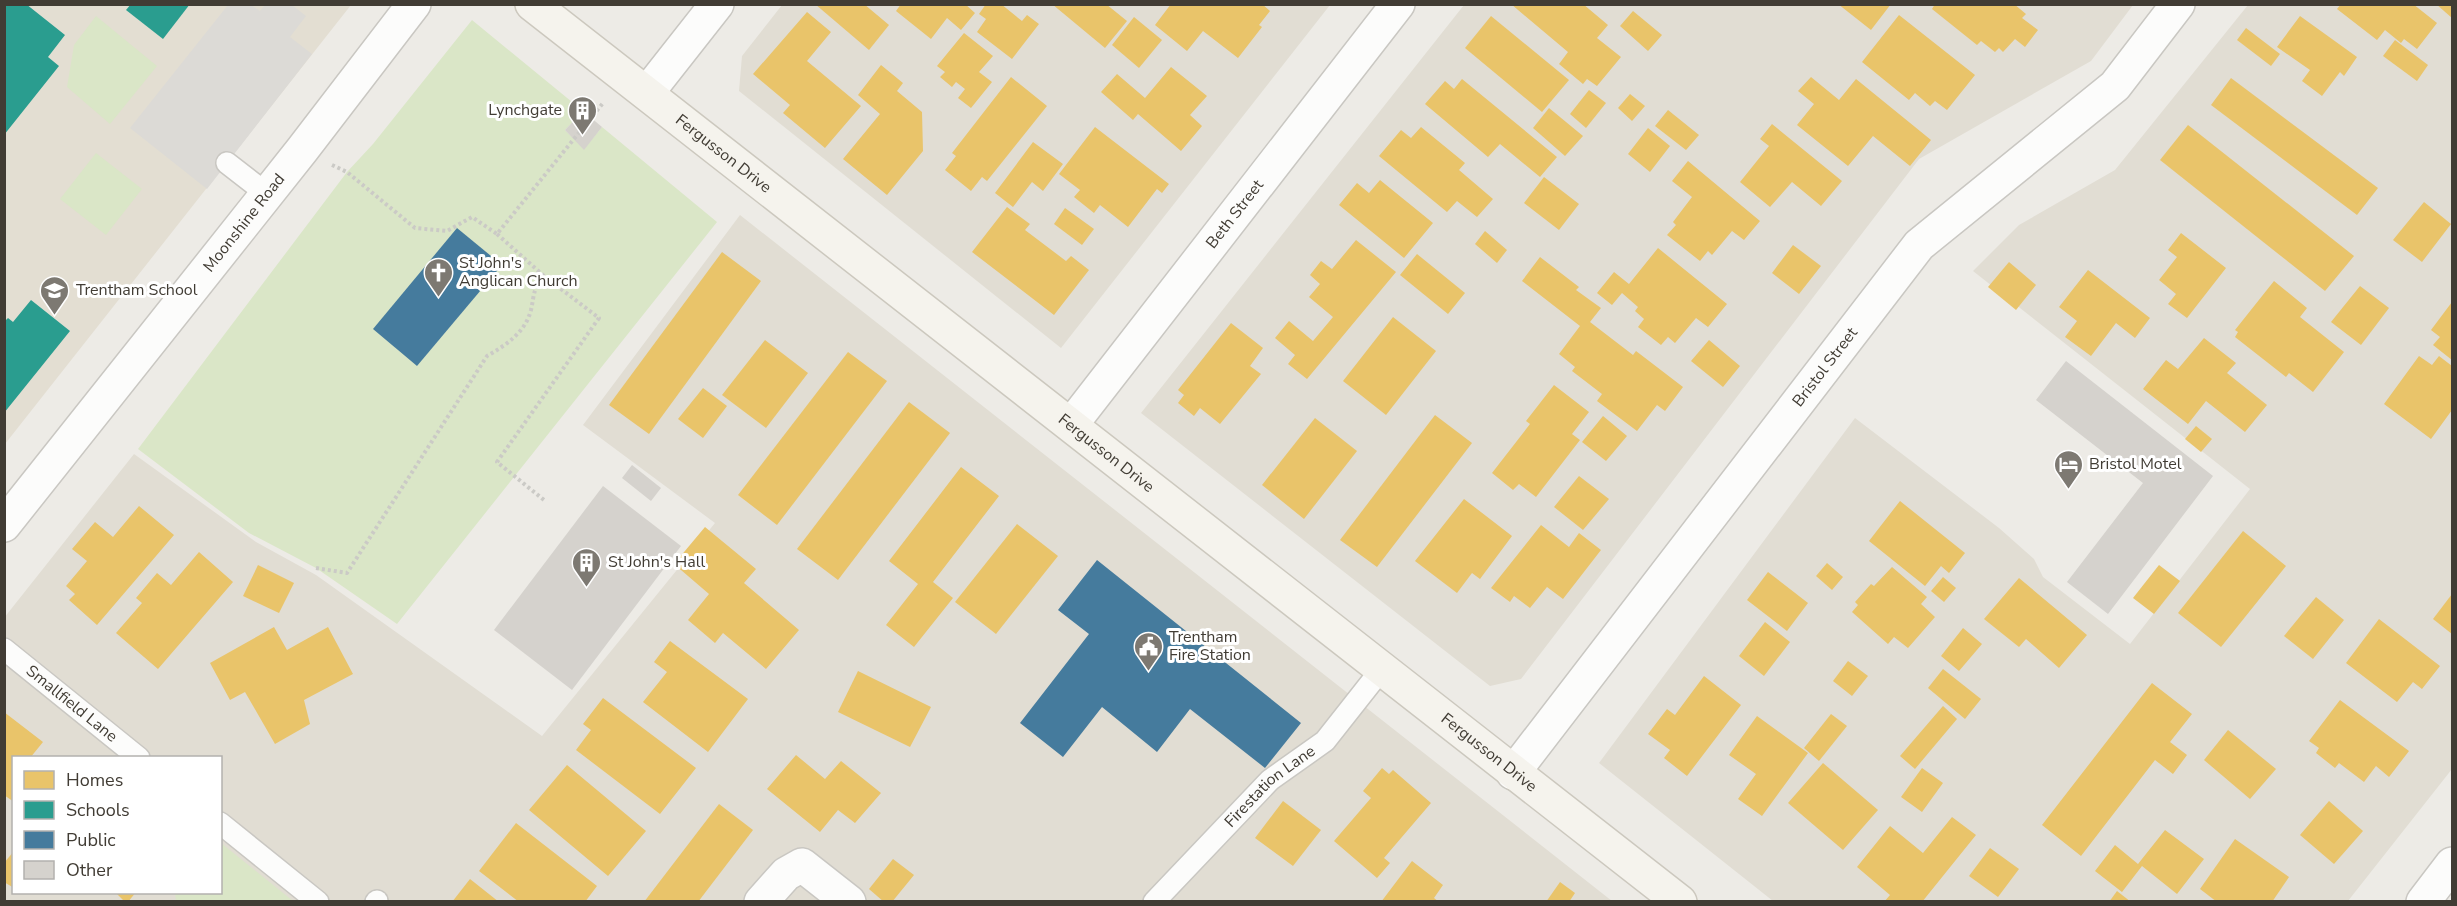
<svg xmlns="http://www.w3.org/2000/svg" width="2457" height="906" font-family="'Nunito Sans',sans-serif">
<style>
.residential{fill:#e1ddd3;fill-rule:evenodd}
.education{fill:#e3ded2}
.green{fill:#dae6c7}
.parking{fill:#dcdad6}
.homes{fill:#e9c46a}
.schools{fill:#2a9d8f}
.public{fill:#457b9d}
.building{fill:#d5d2cd}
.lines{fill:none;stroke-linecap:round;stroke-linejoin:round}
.service-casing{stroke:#c9c7c2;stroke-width:24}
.minor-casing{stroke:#c9c7c2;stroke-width:36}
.tertiary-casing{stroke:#c9c7c2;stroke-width:36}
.secondary-casing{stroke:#ccc8be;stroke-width:36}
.path{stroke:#cbcac6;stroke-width:4;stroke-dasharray:3 3;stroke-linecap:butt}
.service{stroke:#fcfcfb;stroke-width:21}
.minor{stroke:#fcfcfb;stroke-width:33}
.tertiary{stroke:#fcfcfb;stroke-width:33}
.secondary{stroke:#f5f3ed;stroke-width:33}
.labels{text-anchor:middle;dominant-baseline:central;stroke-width:6;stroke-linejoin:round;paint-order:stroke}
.poi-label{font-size:16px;fill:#413c34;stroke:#fff;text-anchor:start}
.street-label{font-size:16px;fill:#413c34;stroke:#fff}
</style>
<rect width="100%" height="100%" fill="#edebe6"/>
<g class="residential">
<polygon points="782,5 1330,5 1061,348 739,91 742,56"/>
<polygon points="1464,5 2133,5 2091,61 1919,159 1521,679 1490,686 1141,413"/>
<polygon points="2248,5 2452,5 2452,769 2348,901 1773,901 1599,763 1855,418 1999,528 2034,559 2043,577 2130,644 2250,489 1973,271 2019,225 2115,170"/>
<path d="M740,215L1612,901H5L4,618L134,454L256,542L316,575L542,736L715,523L583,425ZM14,758H220V892H14Z"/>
</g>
<polygon class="education" points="5,5 351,5 5,444"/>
<g class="green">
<polygon points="96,16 157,66 110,124 67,87 74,45"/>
<polygon points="472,20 583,111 565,130 584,149 602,127 717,222 397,624 316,568 249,533 138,449 347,172 373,144"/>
<polygon points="96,153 142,189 106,235 60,199"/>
<polygon points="221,843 293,901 176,901 175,893 220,892"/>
</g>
<polygon class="parking" points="228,5 251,5 260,11 265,5 292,5 306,16 290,37 312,54 207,189 130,128"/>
<g class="homes">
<polygon points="815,4 864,4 889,25 869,50"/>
<polygon points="901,4 965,4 975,13 961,30 947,18 931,39 896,11"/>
<polygon points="986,4 1001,4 1022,21 1027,15 1039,24 1012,59 977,32 986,19 979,14"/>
<polygon points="1052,4 1106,4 1127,21 1105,48"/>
<polygon points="1171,4 1262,4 1270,11 1259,25 1262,27 1238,58 1203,31 1187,51 1155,25"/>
<polygon points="1511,4 1583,4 1608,25 1597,38 1621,57 1597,86 1587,79 1583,84 1559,64 1568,52"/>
<polygon points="1838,4 1891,4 1871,30"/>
<polygon points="1935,4 2014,4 2026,14 2022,18 2038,30 2025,47 2015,39 2003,52 1999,48 1995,52 1981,41 1977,45 1932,9"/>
<polygon points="2341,4 2413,4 2437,23 2417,49 2404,39 2401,43 2385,30 2377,40 2337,9"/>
<polygon points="2436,4 2452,4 2452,18"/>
<polygon points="1633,11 1662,35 1648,51 1620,26"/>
<polygon points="807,12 831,32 807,61 861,106 825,148 783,113 790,105 753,74"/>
<polygon points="1899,15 1975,75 1947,110 1935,101 1930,106 1915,93 1909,100 1862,62"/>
<polygon points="1491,16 1569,80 1542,112 1465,48"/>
<polygon points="2300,16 2357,57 2344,76 2340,72 2322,96 2302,81 2310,70 2277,47"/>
<polygon points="1134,17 1162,40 1139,68 1112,45"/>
<polygon points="2246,28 2280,54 2271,66 2237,40"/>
<polygon points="964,33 993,56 979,72 992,82 971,108 958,98 965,89 956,82 952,87 940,77 945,72 937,66"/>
<polygon points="2395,40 2428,65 2417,81 2383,56"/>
<polygon points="881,65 903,83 897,91 922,112 923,151 887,195 843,159 880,114 858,95"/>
<polygon points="1171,67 1207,96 1190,115 1202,126 1181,151 1138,114 1133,120 1101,92 1117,74 1145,98"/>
<polygon points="1011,77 1047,106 987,181 982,177 971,191 945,170 956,156 952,153"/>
<polygon points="1811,77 1839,100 1856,79 1931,140 1910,166 1873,136 1848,166 1797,125 1814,104 1798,91"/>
<polygon points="2231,78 2378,188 2357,215 2211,105"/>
<polygon points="1462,79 1557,157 1540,177 1500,144 1488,157 1425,104 1445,81 1454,89"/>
<polygon points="1589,90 1606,103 1586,128 1570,114"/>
<polygon points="1630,94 1645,106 1632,121 1618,108"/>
<polygon points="1549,108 1583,136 1565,156 1533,128"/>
<polygon points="1668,110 1699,135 1686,150 1655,126"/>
<polygon points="1772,124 1842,181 1821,206 1792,182 1770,207 1740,182 1769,146 1760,139"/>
<polygon points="2188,125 2354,256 2325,291 2160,160"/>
<polygon points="1095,127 1169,184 1162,193 1157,189 1128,227 1100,205 1094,213 1074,197 1080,190 1059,174"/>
<polygon points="1421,127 1465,163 1459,170 1493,199 1477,217 1457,201 1447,212 1379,156 1401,130 1411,138"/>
<polygon points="1648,128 1670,146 1650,172 1628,154"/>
<polygon points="1033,142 1063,164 1043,191 1032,182 1013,207 995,193"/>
<polygon points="1688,161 1760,221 1744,240 1732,231 1712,255 1708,251 1700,261 1667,235 1676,225 1673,222 1692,197 1672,181"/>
<polygon points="1544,177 1579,204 1559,230 1524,203"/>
<polygon points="1380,180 1433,223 1404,258 1339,205 1357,183 1369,193"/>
<polygon points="2424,202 2451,224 2422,262 2393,240"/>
<polygon points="1007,207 1030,224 1025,230 1066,261 1071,256 1089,270 1054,315 972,252"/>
<polygon points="1065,208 1094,229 1082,245 1054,224"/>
<polygon points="1485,231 1507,250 1497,263 1475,244"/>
<polygon points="2181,233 2226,268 2187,318 2168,304 2176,294 2159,280 2177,257 2168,250"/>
<polygon points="1356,240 1396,272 1307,379 1288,364 1295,355 1275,338 1289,321 1313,341 1333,317 1309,297 1320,284 1310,275 1321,261 1332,269"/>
<polygon points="1793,245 1821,266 1799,294 1772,273"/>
<polygon points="1658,248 1727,304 1708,327 1696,318 1675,343 1668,337 1661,345 1638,327 1644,319 1635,311 1638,307 1622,293 1612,305 1597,293 1614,272 1629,284"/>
<polygon points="722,252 761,281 649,434 609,405"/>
<polygon points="1417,254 1465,293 1448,314 1400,275"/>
<polygon points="1540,257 1579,287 1576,290 1601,308 1590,322 1633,355 1636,351 1683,387 1665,411 1657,405 1637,431 1597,401 1602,394 1572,371 1575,367 1559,354 1580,326 1522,281"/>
<polygon points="2009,262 2036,285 2016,310 1988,287"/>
<polygon points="2088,270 2150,318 2135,338 2116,323 2091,356 2065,337 2077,321 2059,307"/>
<polygon points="2274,281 2307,308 2300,317 2344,352 2313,392 2289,373 2286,377 2235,337 2238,332 2235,330"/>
<polygon points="2360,286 2389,308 2361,345 2331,322"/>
<polygon points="2452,302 2452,360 2433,345 2440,337 2431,330"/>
<polygon points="1393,317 1436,351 1386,415 1343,381"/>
<polygon points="1231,323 1263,348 1250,366 1261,374 1220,424 1200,408 1194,416 1178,403 1184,395 1178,390"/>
<polygon points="2204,338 2236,363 2227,373 2267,405 2245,432 2206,401 2188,424 2143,389 2166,360 2178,369"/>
<polygon points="765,340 808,373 766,428 722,395"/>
<polygon points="1709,340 1740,366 1723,387 1691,361"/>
<polygon points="848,352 887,381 777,525 738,495"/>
<polygon points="2419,356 2432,365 2439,356 2452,366 2452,410 2431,439 2384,404"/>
<polygon points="1554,385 1589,412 1572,434 1580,440 1536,497 1519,484 1513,490 1492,473 1530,424 1526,421"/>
<polygon points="703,388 727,406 703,438 678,419"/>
<polygon points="909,402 950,433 838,580 797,549"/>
<polygon points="1435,415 1472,443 1377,567 1340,540"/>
<polygon points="1603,416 1627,436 1606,461 1582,442"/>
<polygon points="1315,418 1357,451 1304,519 1262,485"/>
<polygon points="2196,426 2212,439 2201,452 2185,439"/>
<polygon points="961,467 999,496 933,582 953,598 914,647 886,625 918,584 889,561"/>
<polygon points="1579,476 1609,499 1583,530 1554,507"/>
<polygon points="1464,499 1512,536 1480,579 1472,573 1457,593 1415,561"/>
<polygon points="1900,501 1965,553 1949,573 1941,566 1925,586 1869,541"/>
<polygon points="139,506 174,535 97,625 69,600 75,594 66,586 87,561 72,549 95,522 113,537"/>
<polygon points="1017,524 1058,556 996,634 955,602"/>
<polygon points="1541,525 1569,547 1579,533 1601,550 1563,599 1547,587 1530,608 1514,596 1510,602 1491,588"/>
<polygon points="705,527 756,569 744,583 799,630 766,669 723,633 715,643 688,620 709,594 674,564"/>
<polygon points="2243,531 2286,566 2221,647 2178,613"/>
<polygon points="199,552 233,582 158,669 116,633 142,603 136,598 157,573 171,585"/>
<polygon points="1827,563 1843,577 1832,590 1816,576"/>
<polygon points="258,565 294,583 279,613 243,596"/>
<polygon points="2159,565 2180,581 2154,614 2133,598"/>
<polygon points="1892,567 1927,597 1921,604 1935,617 1908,648 1894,637 1888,644 1852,612 1858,605 1855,602 1871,584 1874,586"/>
<polygon points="1768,572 1808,603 1787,631 1747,600"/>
<polygon points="1943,577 1956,588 1944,602 1931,591"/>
<polygon points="2019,578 2087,635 2059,668 2026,639 2019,647 1984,619"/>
<polygon points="2452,594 2452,634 2433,619"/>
<polygon points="2316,597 2344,620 2313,659 2284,636"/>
<polygon points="2379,619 2440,666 2422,689 2413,682 2397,702 2346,663"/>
<polygon points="1765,622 1790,642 1764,676 1739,656"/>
<polygon points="274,627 287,650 328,627 353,674 304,700 310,724 275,744 245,692 230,700 210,663"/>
<polygon points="1963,628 1982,644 1959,671 1941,656"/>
<polygon points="670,641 748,699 708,752 643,702 667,672 654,662"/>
<polygon points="1848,661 1868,676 1852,696 1833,681"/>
<polygon points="1943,669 1981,699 1965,719 1928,688"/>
<polygon points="858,671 931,707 910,747 838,712"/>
<polygon points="1704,676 1741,705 1687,776 1664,758 1670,750 1648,734 1667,709 1675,715"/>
<polygon points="2152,683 2192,714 2170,742 2187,755 2173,774 2155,760 2081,856 2042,825"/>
<polygon points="603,698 696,768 660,814 576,750 591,730 583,724"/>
<polygon points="2340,700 2409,751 2389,777 2376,766 2364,782 2339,763 2335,768 2316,753 2319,748 2309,741"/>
<polygon points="1943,706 1957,719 1915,769 1900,756"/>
<polygon points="4,712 43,742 30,758 14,758 14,802 4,795"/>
<polygon points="1831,714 1847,726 1819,761 1804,748"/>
<polygon points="1757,716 1808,753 1762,816 1738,799 1756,774 1729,755"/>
<polygon points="2228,730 2276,769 2250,799 2204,760"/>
<polygon points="796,755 825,779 841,761 881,793 855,823 838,810 820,832 767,789"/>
<polygon points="1823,763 1878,810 1843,850 1788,803"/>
<polygon points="567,765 646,831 608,876 529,810"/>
<polygon points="1382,768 1389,774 1393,770 1431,803 1384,858 1390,863 1377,878 1334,841 1371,798 1363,791"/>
<polygon points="1922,768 1943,783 1922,812 1901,797"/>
<polygon points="1283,801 1321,830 1293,866 1255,838"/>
<polygon points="2329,801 2363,831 2334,864 2300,835"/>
<polygon points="719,804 753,830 698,902 644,902"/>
<polygon points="1952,817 1976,835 1922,902 1884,902 1890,895 1857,867 1890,826 1923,853"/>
<polygon points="516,823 597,886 585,902 519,902 479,871"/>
<polygon points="2165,830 2204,859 2177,894 2142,866 2122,892 2095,871 2115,845 2138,864"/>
<polygon points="2235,839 2289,877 2272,902 2217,902 2200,889"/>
<polygon points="1990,848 2019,869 1998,897 1969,876"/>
<polygon points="14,851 14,888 4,882 4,863"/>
<polygon points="893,859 914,875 892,902 884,902 869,889"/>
<polygon points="1412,861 1443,885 1434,898 1439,902 1381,902"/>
<polygon points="470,879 499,902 452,902"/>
<polygon points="1560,882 1575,893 1569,902 1546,902"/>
<polygon points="2117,891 2131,902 2109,902"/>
<polygon points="115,892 136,892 128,902 125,902"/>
</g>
<g class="schools">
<polygon points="4,4 26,4 65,35 48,57 59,66 4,135"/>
<polygon points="131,4 190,4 163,39 126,10"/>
<polygon points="31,300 70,331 4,413 4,322 8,318 13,322"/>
</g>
<g class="public">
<polygon points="457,228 502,265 417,366 373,329"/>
<polygon points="1097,560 1301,723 1265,768 1190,709 1157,752 1102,707 1063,757 1020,723 1089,634 1058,610"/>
</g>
<g class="building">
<polygon points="583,111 602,127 584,150 565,130"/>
<polygon points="2066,361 2213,476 2108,614 2067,582 2143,483 2036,400"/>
<polygon points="632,465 661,488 651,501 622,478"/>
<polygon points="603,486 681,546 572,690 494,630"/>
</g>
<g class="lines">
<defs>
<g id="service">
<polyline points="227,163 267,194"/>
<path id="s1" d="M4,649L139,758"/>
<polyline points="220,823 318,902"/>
<polyline points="376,902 377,901"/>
<path id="s2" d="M1154,902L1270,780L1325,741L1381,670"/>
</g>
<g id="minor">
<polyline points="647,93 717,4"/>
<path id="s3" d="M1071,425L1398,4"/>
<path id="s4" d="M1513,773L1919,245L2115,86L2178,4"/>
<polyline points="761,902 786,874 802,865 849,902"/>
<polyline points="2423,902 2452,864"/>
</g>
<g id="tertiary">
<path id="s5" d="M4,525L302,150L414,4"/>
</g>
<g id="secondary">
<path id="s6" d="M532,4L1680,902"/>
</g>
</defs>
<use href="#service" class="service-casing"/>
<use href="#minor" class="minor-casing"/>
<use href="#tertiary" class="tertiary-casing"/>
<use href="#secondary" class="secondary-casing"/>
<g class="path">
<polyline points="332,165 347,172 415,228 447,231 472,217 497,234 603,103"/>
<polyline points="497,234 544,276 599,318 497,462 544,500"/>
<path d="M316,568L347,573L487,356C506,345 525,333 531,310C535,291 532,293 544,276"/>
</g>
<use href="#service" class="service"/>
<use href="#minor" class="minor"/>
<use href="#tertiary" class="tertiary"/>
<use href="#secondary" class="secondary"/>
</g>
<defs>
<symbol id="building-pin" viewBox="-11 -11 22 30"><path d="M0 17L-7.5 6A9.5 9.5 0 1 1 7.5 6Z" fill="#7d7972" stroke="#fff"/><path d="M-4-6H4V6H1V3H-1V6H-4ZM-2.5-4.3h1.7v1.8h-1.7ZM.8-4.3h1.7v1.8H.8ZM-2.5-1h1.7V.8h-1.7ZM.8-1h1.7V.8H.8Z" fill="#fff"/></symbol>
<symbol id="church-pin" viewBox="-11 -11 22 30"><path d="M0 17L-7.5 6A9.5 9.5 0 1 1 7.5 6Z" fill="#7d7972" stroke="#fff"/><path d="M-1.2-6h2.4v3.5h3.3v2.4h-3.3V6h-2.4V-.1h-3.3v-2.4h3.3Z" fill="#fff"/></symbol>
<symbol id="school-pin" viewBox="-11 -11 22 30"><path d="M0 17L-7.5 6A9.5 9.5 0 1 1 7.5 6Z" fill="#7d7972" stroke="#fff"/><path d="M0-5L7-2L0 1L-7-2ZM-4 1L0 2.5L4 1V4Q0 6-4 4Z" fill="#fff"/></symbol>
<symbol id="hotel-pin" viewBox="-11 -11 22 30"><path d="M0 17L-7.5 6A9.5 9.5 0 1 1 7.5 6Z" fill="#7d7972" stroke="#fff"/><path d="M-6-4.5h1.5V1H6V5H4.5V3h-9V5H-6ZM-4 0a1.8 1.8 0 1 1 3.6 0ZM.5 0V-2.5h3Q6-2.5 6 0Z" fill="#fff"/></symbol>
<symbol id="civic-pin" viewBox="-11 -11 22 30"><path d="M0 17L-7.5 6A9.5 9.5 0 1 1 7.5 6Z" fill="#7d7972" stroke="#fff"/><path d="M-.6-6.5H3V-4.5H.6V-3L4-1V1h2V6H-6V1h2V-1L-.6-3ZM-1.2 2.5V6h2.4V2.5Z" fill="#fff"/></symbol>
</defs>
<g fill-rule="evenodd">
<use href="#building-pin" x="566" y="94" width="33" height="45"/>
<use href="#church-pin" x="422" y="256" width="33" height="45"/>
<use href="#school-pin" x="38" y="274" width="33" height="45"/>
<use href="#hotel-pin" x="2052" y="448" width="33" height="45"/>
<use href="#building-pin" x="570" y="546" width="33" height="45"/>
<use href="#civic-pin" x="1132" y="630" width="33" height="45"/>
</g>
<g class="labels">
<g class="poi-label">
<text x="562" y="110" text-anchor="end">Lynchgate</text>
<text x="459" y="263">St John's<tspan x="459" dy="18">Anglican Church</tspan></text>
<text x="76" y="290">Trentham School</text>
<text x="2089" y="464">Bristol Motel</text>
<text x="608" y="562">St John's Hall</text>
<text x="1169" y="637">Trentham<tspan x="1169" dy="18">Fire Station</tspan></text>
</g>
<g class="street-label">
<text stroke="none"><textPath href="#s6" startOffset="243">Fergusson Drive</textPath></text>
<text stroke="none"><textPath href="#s3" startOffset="267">Beth Street</textPath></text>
<text stroke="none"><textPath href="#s5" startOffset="386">Moonshine Road</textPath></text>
<text stroke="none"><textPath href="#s4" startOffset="512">Bristol Street</textPath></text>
<text stroke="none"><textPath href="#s6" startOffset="729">Fergusson Drive</textPath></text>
<text stroke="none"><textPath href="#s1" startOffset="87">Smallfield Lane</textPath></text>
<text stroke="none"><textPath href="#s6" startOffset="1215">Fergusson Drive</textPath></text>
<text stroke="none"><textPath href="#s2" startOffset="164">Firestation Lane</textPath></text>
</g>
</g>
<rect width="2457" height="906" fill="none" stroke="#413c34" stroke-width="12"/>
<rect x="12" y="756" width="210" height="138" fill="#ffffff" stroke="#b3b1ae" stroke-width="1.5"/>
<rect x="24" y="771" width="30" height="18" fill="#e9c46a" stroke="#b3b1ae" stroke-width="1.5"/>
<text x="66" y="786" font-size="18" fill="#413c34">Homes</text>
<rect x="24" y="801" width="30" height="18" fill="#2a9d8f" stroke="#b3b1ae" stroke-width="1.5"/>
<text x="66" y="816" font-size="18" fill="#413c34">Schools</text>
<rect x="24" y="831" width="30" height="18" fill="#457b9d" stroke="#b3b1ae" stroke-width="1.5"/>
<text x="66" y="846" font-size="18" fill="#413c34">Public</text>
<rect x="24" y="861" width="30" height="18" fill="#d5d2cd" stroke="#b3b1ae" stroke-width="1.5"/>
<text x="66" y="876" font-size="18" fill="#413c34">Other</text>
</svg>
